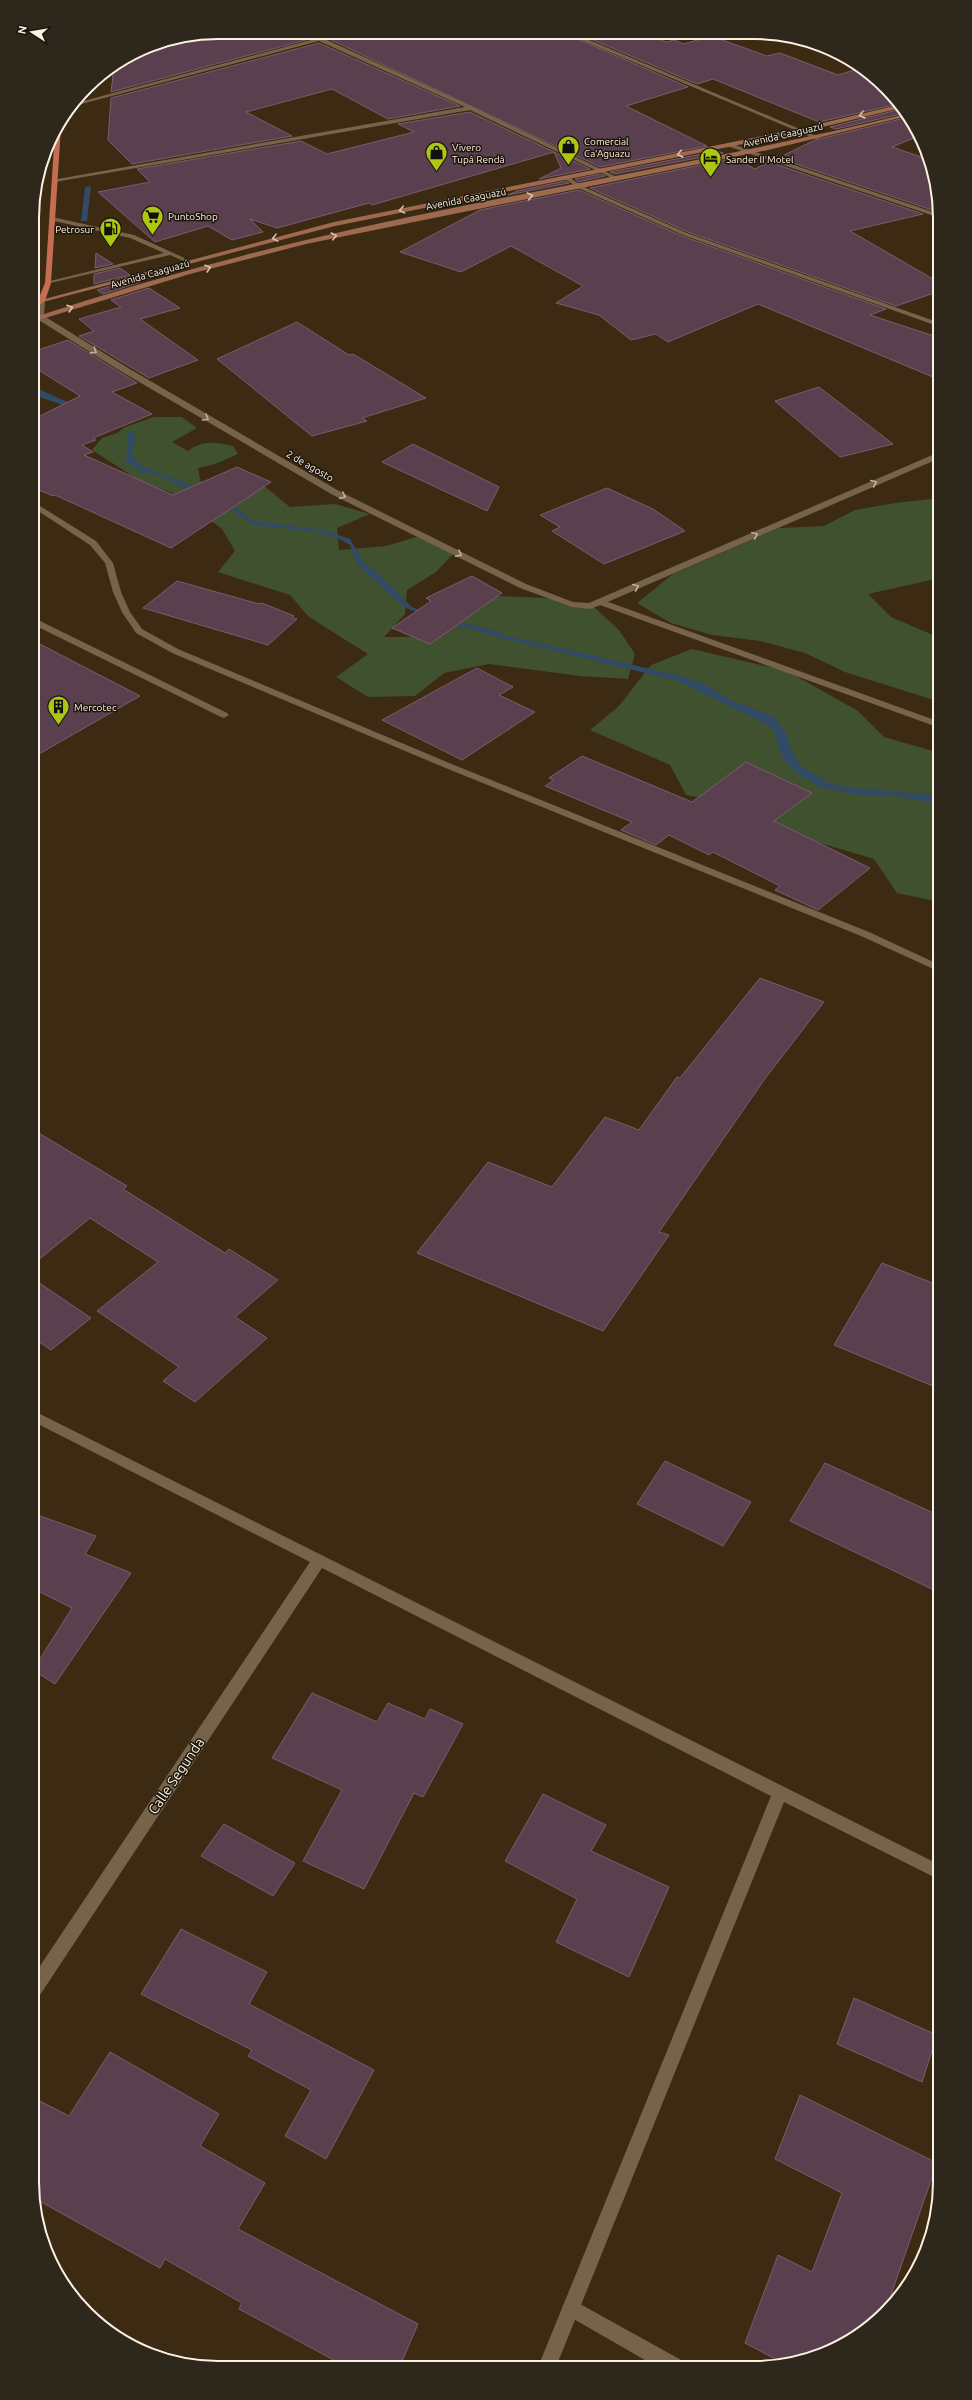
<svg xmlns="http://www.w3.org/2000/svg" width="972" height="2400" font-family="Ubuntu,sans-serif">
<style>
.green{fill:#405130}
.water{fill:#314a66}
.building{fill:#5a3f4e;stroke:#7a5d6d}
.lines{fill:none;stroke-linecap:round;stroke-linejoin:round}
.lane{fill:#76634a;fill-rule:evenodd}
.street{fill:#76634a;fill-rule:evenodd}
.secondary{fill:#9d694f;fill-rule:evenodd}
.primary{fill:#c36e54;fill-rule:evenodd}
.oneway{stroke:#dbc1af}
.oneway2{stroke:#c0b19e}
.labels{text-anchor:middle;dominant-baseline:central;stroke-width:3;stroke-linejoin:round;paint-order:stroke}
.far-street-label{font-size:10px;fill:#fdf1e3;stroke:#1c150b}
.far-poi-label{font-size:10px;fill:#fdf1e3;stroke:#1c150b;text-anchor:start}
.near-street-label{font-size:14px;fill:#fdf1e3;stroke:#1c150b}
.rim{fill:none;stroke:#fdf1e3;stroke-width:2}
</style>
<rect width="100%" height="100%" fill="#3c2a13"/>
<g class="green">
<path d="M154,417H182L197,428L172,442L188,451C203,440 215,442 233,446L238,454L215,464L198,468L201,484L263,485L290,507L335,504L370,514L337,528L339,550L386,546L426,534L457,550L436,572L407,590L405,614L384,637H433L497,596L546,598L594,607L619,630L635,654L628,679L580,676L489,664L444,673L415,696L368,697L336,677L368,654L309,617L290,595L218,572L235,551L222,529L173,493L140,481L92,450L102,438L117,433L125,427Z"/>
<polygon points="940,498 940,578 868,594 891,617 940,638 940,702 845,672 805,653 760,641 712,635 671,623 637,603 673,574 779,528 824,526 855,510 895,503"/>
<polygon points="692,649 787,671 858,711 884,737 940,753 940,902 897,893 874,859 773,829 739,804 686,795 670,765 590,730 619,706 651,665"/>
</g>
<g class="water">
<polygon points="91,186 87,221 81,221 85,187"/>
<polygon points="32,386 76,406 71,408 34,395"/>
<polygon points="133,432 135,438 131,455 141,466 185,483 198,491 231,504 254,521 324,530 350,539 366,566 375,571 412,607 438,617 494,630 505,635 685,677 704,684 727,698 774,717 786,733 792,752 800,765 827,782 843,787 936,795 940,796 940,804 890,795 860,795 822,788 797,773 783,759 774,731 766,724 678,681 502,638 426,616 404,607 357,564 350,545 339,539 319,532 254,525 223,504 195,493 160,476 140,471 126,462 128,443 126,433"/>
</g>
<g class="building">
<polygon points="218,32 332,33 111,92 114,67 147,46"/>
<polygon points="346,33 566,34 688,87 626,106 707,146 600,167 329,39"/>
<polygon points="579,34 648,35 666,42 674,40 684,44 711,36 767,56 780,53 838,75 861,68 876,78 898,104 819,122 713,79 697,84"/>
<polygon points="319,43 460,106 388,119 332,89 246,112 292,136 132,164 108,140 111,98"/>
<polygon points="901,109 905,113 836,129 830,127"/>
<polygon points="470,112 554,152 372,205 369,203 277,228 250,219 263,232 232,240 208,226 155,242 98,192 150,182 137,169 301,141 327,154 414,132 398,124"/>
<polygon points="909,117 914,123 914,138 892,147 930,160 934,170 934,172 931,173 934,175 939,210 935,211 778,158 815,140"/>
<polygon points="717,151 723,153 615,174 610,172"/>
<polygon points="554,152 590,169 539,179 561,168"/>
<polygon points="734,158 755,169 769,162 923,214 850,231 940,283 940,291 896,306 688,232 590,188"/>
<polygon points="600,174 605,176 578,182 575,179"/>
<polygon points="565,181 569,183 508,195 517,191"/>
<polygon points="579,190 682,236 886,309 870,315 940,338 940,380 758,304 668,342 656,334 631,340 599,315 556,303 583,286 511,246 461,272 400,252 480,210"/>
<polygon points="96,253 113,264 95,268"/>
<polygon points="120,268 130,275 94,284 94,274"/>
<polygon points="136,279 141,282 103,294 97,290"/>
<polygon points="149,288 180,308 140,319 198,360 149,378 79,336 94,331 79,319 121,307 111,300"/>
<polygon points="297,322 349,355 353,354 426,398 362,418 367,421 312,436 217,359"/>
<polygon points="68,340 137,383 112,392 152,414 93,438 96,440 82,445 93,452 84,455 173,495 237,467 271,482 171,548 55,495 53,496 32,487 32,420 80,396 32,366 32,352"/>
<polygon points="819,387 893,444 840,457 775,401"/>
<polygon points="413,444 499,487 487,511 382,462"/>
<polygon points="607,488 653,509 685,531 604,564 552,531 560,527 540,515"/>
<polygon points="472,576 502,593 430,644 392,628 431,601 426,598"/>
<polygon points="177,581 259,604 262,603 294,616 292,618 297,619 268,645 143,608"/>
<polygon points="32,640 140,696 32,758"/>
<polygon points="477,668 513,687 499,695 535,712 462,760 382,720"/>
<polygon points="582,756 692,802 746,762 812,793 774,821 870,868 818,910 775,890 780,886 713,852 709,855 669,835 656,845 621,830 632,822 545,786 554,780 549,778"/>
<polygon points="760,978 824,1002 764,1080 659,1232 669,1235 603,1331 417,1253 488,1162 552,1187 605,1117 639,1130 677,1077 680,1078"/>
<polygon points="32,1129 127,1186 123,1189 225,1253 229,1249 278,1280 235,1317 267,1338 195,1402 163,1381 179,1367 97,1311 158,1262 90,1218 32,1265"/>
<polygon points="882,1263 940,1286 940,1389 834,1345"/>
<polygon points="32,1278 91,1318 51,1350 32,1337"/>
<polygon points="665,1461 751,1502 723,1546 637,1504"/>
<polygon points="825,1463 940,1516 940,1593 790,1521"/>
<polygon points="32,1513 96,1536 85,1554 131,1573 55,1684 33,1670 72,1608 32,1588"/>
<polygon points="312,1693 377,1722 388,1703 425,1719 430,1709 463,1724 423,1797 414,1793 364,1889 303,1861 342,1790 272,1758"/>
<polygon points="543,1794 606,1825 591,1851 669,1887 629,1977 556,1942 577,1899 505,1861"/>
<polygon points="224,1824 295,1863 273,1896 201,1856"/>
<polygon points="181,1929 267,1972 249,2004 374,2070 326,2159 285,2136 311,2090 248,2056 252,2050 141,1994"/>
<polygon points="854,1998 937,2035 922,2082 837,2044"/>
<polygon points="110,2052 219,2114 200,2146 265,2183 238,2229 418,2324 400,2366 343,2365 239,2309 242,2303 165,2259 160,2268 34,2198 32,2182 32,2097 69,2116"/>
<polygon points="800,2095 937,2163 885,2312 847,2343 802,2362 785,2364 745,2343 778,2255 812,2272 842,2193 775,2159"/>
</g>
<g class="lines">
<g class="lane">
<polygon points="52,217 134,235 191,261 186,262 170,255 46,284 46,282 164,253 130,238 50,220 50,218"/>
<polygon points="600,599 940,722 940,728 597,604 596,602"/>
<polygon points="32,617 227,713 229,715 224,718 221,717 32,624"/>
<polygon points="571,2299 683,2361 685,2368 657,2367 565,2314 562,2308 565,2302"/>
</g>
<g class="street">
<polygon points="337,33 345,33 325,39 473,107 621,179 616,180 470,110 55,182 52,180 465,107 319,41 74,106 76,103"/>
<polygon points="567,34 575,34 821,138 816,139"/>
<polygon points="729,143 939,214 940,218 727,146"/>
<polygon points="565,177 569,177 582,186 687,233 940,323 940,327 683,235 578,188 565,179"/>
<polygon points="41,299 45,301 44,316 128,368 339,491 526,584 573,602 589,603 937,453 940,453 940,458 603,604 590,609 572,607 520,588 333,495 122,372 37,319 37,301"/>
<polygon points="32,501 96,541 113,563 121,592 130,612 142,629 178,649 454,765 869,932 940,965 940,972 861,936 448,769 172,653 136,633 122,612 113,592 105,563 90,545 32,507"/>
<polygon points="32,1410 940,1865 940,1880 784,1802 556,2367 538,2367 771,1796 322,1568 38,1998 32,2000 32,1978 310,1562 32,1421"/>
</g>
<g class="secondary">
<polygon points="898,105 901,108 802,132 335,226 43,302 37,301 334,222 802,128"/>
<path d="M906,114L908,116L768,150L306,244L190,274L32,322V318C123,288 213,262 306,240C505,193 707,163 906,114Z"/>
</g>
<polygon class="primary" points="59,125 61,127 51,283 45,301 32,311 32,305 38,300 45,283 55,131"/>
</g>
<defs><path id="oneway-chevron" d="M-2-3.5L2.5 0L-2 3.5" fill="none" stroke-width="1.6" stroke-linecap="round" stroke-linejoin="round"/></defs>
<g class="oneway">
<use href="#oneway-chevron" transform="translate(862 115) rotate(166)"/>
<use href="#oneway-chevron" transform="translate(680 154) rotate(169)"/>
<use href="#oneway-chevron" transform="translate(530 196) rotate(-11)"/>
<use href="#oneway-chevron" transform="translate(402 210) rotate(168)"/>
<use href="#oneway-chevron" transform="translate(334 236) rotate(-14)"/>
<use href="#oneway-chevron" transform="translate(275 238) rotate(166)"/>
<use href="#oneway-chevron" transform="translate(208 268) rotate(-16)"/>
<use href="#oneway-chevron" transform="translate(70 308) rotate(-18)"/>
</g>
<g class="oneway2">
<use href="#oneway-chevron" transform="translate(94 351) rotate(32)"/>
<use href="#oneway-chevron" transform="translate(206 418) rotate(30)"/>
<use href="#oneway-chevron" transform="translate(874 483) rotate(-23)"/>
<use href="#oneway-chevron" transform="translate(343 496) rotate(25)"/>
<use href="#oneway-chevron" transform="translate(755 535) rotate(-23)"/>
<use href="#oneway-chevron" transform="translate(459 554) rotate(27)"/>
<use href="#oneway-chevron" transform="translate(636 587) rotate(-23)"/>
</g>
<defs>
<symbol id="shop-pin" viewBox="-11 -11 22 30"><path d="M0 17L-7.5 6A9.5 9.5 0 1 1 7.5 6Z" fill="#adc60f" stroke="#1c150b"/><path d="M-5-2.5h2.3a2.7 3.5 0 0 1 5.4 0H5L5.5 6h-11ZM-1.5-2.5h3a1.5 2.3 0 0 0-3 0Z" fill="#111"/></symbol>
<symbol id="hotel-pin" viewBox="-11 -11 22 30"><path d="M0 17L-7.5 6A9.5 9.5 0 1 1 7.5 6Z" fill="#adc60f" stroke="#1c150b"/><path d="M-6-4.5h1.5V1H6V5H4.5V3h-9V5H-6ZM-4 0a1.8 1.8 0 1 1 3.6 0ZM.5 0V-2.5h3Q6-2.5 6 0Z" fill="#111"/></symbol>
<symbol id="supermarket-pin" viewBox="-11 -11 22 30"><path d="M0 17L-7.5 6A9.5 9.5 0 1 1 7.5 6Z" fill="#adc60f" stroke="#1c150b"/><path d="M-6-5.5h2.5l.6 2H6L4.5 2H-2.5L-4.4-4H-6ZM-1.5 3.2a1.3 1.3 0 1 0 .1 0ZM3 3.2a1.3 1.3 0 1 0 .1 0Z" fill="#111"/></symbol>
<symbol id="fuel-pin" viewBox="-11 -11 22 30"><path d="M0 17L-7.5 6A9.5 9.5 0 1 1 7.5 6Z" fill="#adc60f" stroke="#1c150b"/><path d="M-5.5-6h7V0h2V4h1.3V-2.5L3-4.5l.8-.8L6-3V5H2.5V1h-1V6h-7ZM-4.2-4.7v3.2H.2V-4.7Z" fill="#111"/></symbol>
<symbol id="building-pin" viewBox="-11 -11 22 30"><path d="M0 17L-7.5 6A9.5 9.5 0 1 1 7.5 6Z" fill="#adc60f" stroke="#1c150b"/><path d="M-4-6H4V6H1V3H-1V6H-4ZM-2.5-4.3h1.7v1.8h-1.7ZM.8-4.3h1.7v1.8H.8ZM-2.5-1h1.7V.8h-1.7ZM.8-1h1.7V.8H.8Z" fill="#111"/></symbol>
</defs>
<g fill-rule="evenodd">
<use href="#shop-pin" x="556" y="134" width="25" height="34"/>
<use href="#shop-pin" x="424" y="140" width="25" height="34"/>
<use href="#hotel-pin" x="698" y="146" width="25" height="34"/>
<use href="#supermarket-pin" x="140" y="204" width="25" height="34"/>
<use href="#fuel-pin" x="98" y="216" width="25" height="34"/>
<use href="#building-pin" x="46" y="694" width="25" height="34"/>
</g>
<g class="labels">
<g class="far-street-label">
<text transform="translate(783 135) rotate(-13)">Avenida Caaguazú</text>
<text transform="translate(466 199) rotate(-11)">Avenida Caaguazú</text>
<text transform="translate(150 274) rotate(-16)">Avenida Caaguazú</text>
<text transform="translate(310 466) rotate(30)">2 de agosto</text>
</g>
<g class="far-poi-label">
<text x="584" y="141">Comercial<tspan x="584" dy="12">Ca'Aguazu</tspan></text>
<text x="452" y="147">Vivero<tspan x="452" dy="12">Tupâ Rendâ</tspan></text>
<text x="726" y="159">Sander II Motel</text>
<text x="168" y="216">PuntoShop</text>
<text x="94" y="229" text-anchor="end">Petrosur</text>
<text x="74" y="707">Mercotec</text>
</g>
<g class="near-street-label">
<text transform="translate(176 1776) rotate(-56)">Calle Segunda</text>
</g>
</g>
<path d="M0 0H972V2400H0ZM218 39H754A179 179 0 0 1 933 218V2182A179 179 0 0 1 754 2361H218A179 179 0 0 1 39 2182V218A179 179 0 0 1 218 39Z" fill="#2e271c" fill-rule="evenodd"/>
<path class="rim" d="M218 39H754A179 179 0 0 1 933 218V2182A179 179 0 0 1 754 2361H218A179 179 0 0 1 39 2182V218A179 179 0 0 1 218 39Z"/>
<g transform="translate(32 32) rotate(282)" stroke="#1c150b" stroke-width="3" paint-order="stroke">
<path d="M0-3L7 15L0 10L-7 15Z" fill="#fdf1e3"/>
<text y="-6" font-size="11" font-weight="bold" text-anchor="middle" fill="#fdf1e3">N</text>
</g>
</svg>
